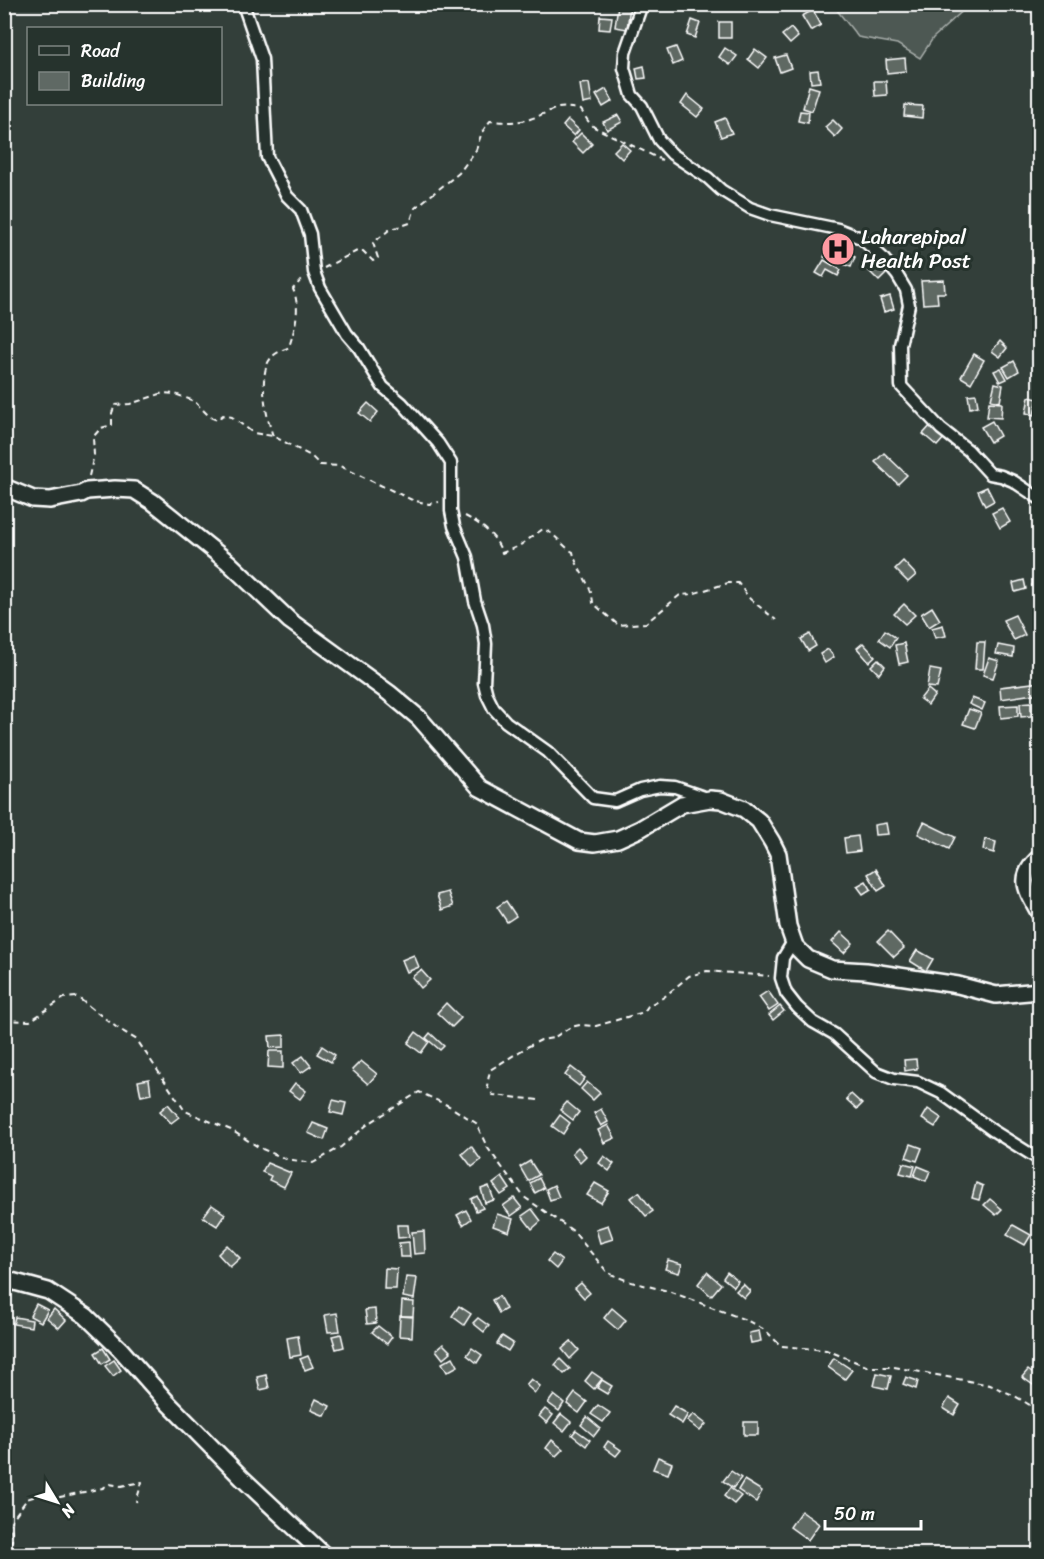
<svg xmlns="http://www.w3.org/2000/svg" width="1044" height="1559" font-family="Sriracha,sans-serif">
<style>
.green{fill:#4d5853;stroke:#a6aca9;stroke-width:1.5}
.building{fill:#5f6964;stroke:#fff;stroke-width:1.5}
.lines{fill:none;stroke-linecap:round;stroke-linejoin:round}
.street-casing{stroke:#fff;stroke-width:15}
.secondary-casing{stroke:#fff;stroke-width:20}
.path{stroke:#fff;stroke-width:2;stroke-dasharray:6 4.5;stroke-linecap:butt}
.street{stroke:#26332d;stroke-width:10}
.secondary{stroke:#26332d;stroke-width:15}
.labels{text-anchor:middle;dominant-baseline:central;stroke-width:6;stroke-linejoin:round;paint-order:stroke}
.poi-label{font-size:21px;fill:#fff;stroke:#26332d;text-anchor:start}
</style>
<rect width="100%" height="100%" fill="#333f3a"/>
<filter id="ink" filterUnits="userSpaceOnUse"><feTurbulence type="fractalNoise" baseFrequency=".0167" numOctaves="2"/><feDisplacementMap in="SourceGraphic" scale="12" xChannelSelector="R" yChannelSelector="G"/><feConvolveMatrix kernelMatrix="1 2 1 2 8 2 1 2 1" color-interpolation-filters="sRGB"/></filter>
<g filter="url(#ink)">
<polygon class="green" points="833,5 969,5 933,38 920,58 897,44 858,37"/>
<g class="building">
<polygon points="618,5 630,6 627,29 615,27"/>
<polygon points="813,10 821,25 811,31 802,16"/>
<polygon points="600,16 612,17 610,30 599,29"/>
<polygon points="692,20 700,23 695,38 687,35"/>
<rect x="719" y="22" width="12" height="16"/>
<polygon points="791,28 798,37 790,44 782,35"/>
<polygon points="676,47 682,61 673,65 667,50"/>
<polygon points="725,48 737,56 730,65 719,57"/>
<polygon points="755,49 767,58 759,68 748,59"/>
<polygon points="786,55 791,68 780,72 775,58"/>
<polygon points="905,58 906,71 887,73 886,60"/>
<polygon points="644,66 646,78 638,79 636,68"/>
<polygon points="818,70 820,82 811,83 810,71"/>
<polygon points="874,81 886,81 887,95 875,96"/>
<polygon points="589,83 592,102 583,104 580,84"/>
<polygon points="809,86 819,89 812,111 803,108"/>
<polygon points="606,89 613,101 603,107 596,95"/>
<polygon points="687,95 704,109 697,117 681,104"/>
<polygon points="905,105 923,106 922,118 904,116"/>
<polygon points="800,111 809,112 808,123 798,121"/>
<polygon points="618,115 622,122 607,130 603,122"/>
<polygon points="725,118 732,133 721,137 715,122"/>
<polygon points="568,120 579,130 574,136 563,126"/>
<polygon points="833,120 842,129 835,137 825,127"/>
<polygon points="581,133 592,144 583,153 572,142"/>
<polygon points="622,143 630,150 622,159 614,151"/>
<polygon points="828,247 855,257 851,267 824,257"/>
<polygon points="824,260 841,270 838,276 827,270 823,277 816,273"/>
<polygon points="874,262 886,274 879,281 867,269"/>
<polygon points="944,280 945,293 937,293 938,303 923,304 921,281"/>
<polygon points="890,296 894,309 884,312 880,299"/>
<polygon points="1000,341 1007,348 1000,357 992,351"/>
<polygon points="974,354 984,360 971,383 961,377"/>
<polygon points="1014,361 1019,371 1009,377 1003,367"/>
<polygon points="1001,368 1007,379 1000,382 994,371"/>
<polygon points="995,383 1003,385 1000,402 991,400"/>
<polygon points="976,394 978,406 970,408 968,395"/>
<polygon points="1029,397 1038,399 1034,415 1026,413"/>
<polygon points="989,402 1002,403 1001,418 987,417"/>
<polygon points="368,403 378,412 370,422 359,413"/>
<polygon points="992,421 1000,436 990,442 981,427"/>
<polygon points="931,425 945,437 937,446 923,434"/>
<polygon points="884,453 907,475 898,484 875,462"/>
<polygon points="987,487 994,501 985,506 978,491"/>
<polygon points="1002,508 1010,522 1000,528 992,513"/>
<polygon points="903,561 916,575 908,582 895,569"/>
<polygon points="1024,580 1026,589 1015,592 1013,583"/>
<polygon points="1040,584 1040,600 1034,600 1032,585"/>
<polygon points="904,604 915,615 905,624 894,614"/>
<polygon points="932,607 940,620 929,627 921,614"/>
<polygon points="1015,615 1025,635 1014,640 1003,620"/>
<polygon points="943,625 946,636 935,638 932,628"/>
<polygon points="885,630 896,638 890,647 879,639"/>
<polygon points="810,634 816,646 808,651 801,639"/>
<polygon points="977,642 985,642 983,669 975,669"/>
<polygon points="863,643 875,656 869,662 857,648"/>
<polygon points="904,643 908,662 899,664 895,645"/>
<polygon points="998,645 1014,648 1013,657 996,654"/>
<polygon points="828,649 834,657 825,663 820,654"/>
<polygon points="989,658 999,661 993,678 983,675"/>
<polygon points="878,659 885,666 879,674 871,666"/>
<polygon points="930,669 941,671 937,688 927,687"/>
<polygon points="1040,682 1040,693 1001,699 1000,687"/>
<polygon points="928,689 935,695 928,705 920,699"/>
<polygon points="972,698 985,703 982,710 969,704"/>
<polygon points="1031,702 1031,716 1021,717 1020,703"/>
<polygon points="1018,705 1018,716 1001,718 1000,706"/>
<polygon points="969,709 981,713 975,728 963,724"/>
<polygon points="924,822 955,837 949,849 918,834"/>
<polygon points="886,823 888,834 875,835 874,825"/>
<polygon points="858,836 860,851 846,853 844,838"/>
<polygon points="985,839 996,842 994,853 983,850"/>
<polygon points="876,869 886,886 878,891 868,874"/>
<polygon points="866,881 871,889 863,894 857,886"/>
<polygon points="448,892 453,906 442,910 437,895"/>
<polygon points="506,901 516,916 507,922 497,907"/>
<polygon points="888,931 904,948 894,957 878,941"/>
<polygon points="841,932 853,943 844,953 832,942"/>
<polygon points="917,950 933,959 926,971 910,961"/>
<polygon points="414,955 419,967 407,972 402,960"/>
<polygon points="421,970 430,980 421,988 412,977"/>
<polygon points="768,991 778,1005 769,1011 759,997"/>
<polygon points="446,1003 461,1018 452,1027 437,1013"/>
<polygon points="780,1006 784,1011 773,1020 769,1015"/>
<polygon points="416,1032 429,1042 421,1053 408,1043"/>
<polygon points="430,1033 444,1046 440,1050 426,1038"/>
<polygon points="284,1035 284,1047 270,1048 269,1036"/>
<polygon points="322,1046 335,1055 331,1062 317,1054"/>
<polygon points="269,1051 283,1051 283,1068 268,1067"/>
<polygon points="303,1056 311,1066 301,1073 293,1063"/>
<polygon points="916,1059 917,1069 905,1071 904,1060"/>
<polygon points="361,1061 377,1074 368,1084 352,1070"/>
<polygon points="571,1067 585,1078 579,1086 565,1075"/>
<polygon points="149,1079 151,1094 141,1096 138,1081"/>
<polygon points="587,1082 600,1093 593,1100 581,1089"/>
<polygon points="295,1083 306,1091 300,1099 289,1091"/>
<polygon points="851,1094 862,1104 857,1109 846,1099"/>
<polygon points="333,1100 346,1103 343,1115 330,1112"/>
<polygon points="567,1102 579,1112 573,1120 560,1110"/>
<polygon points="168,1104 179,1117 171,1123 160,1111"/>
<polygon points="601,1109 608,1122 601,1126 594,1113"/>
<polygon points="928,1109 941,1118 935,1127 922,1119"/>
<polygon points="560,1115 570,1123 563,1134 552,1126"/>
<polygon points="313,1123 328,1129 324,1140 308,1133"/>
<polygon points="608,1125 615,1138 604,1143 598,1130"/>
<polygon points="911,1144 922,1148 917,1161 906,1157"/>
<polygon points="471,1146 481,1160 472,1167 462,1154"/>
<polygon points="578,1147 586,1156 580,1162 572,1153"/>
<polygon points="604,1156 614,1164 609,1171 599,1163"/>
<polygon points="530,1161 539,1175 528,1181 520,1167"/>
<polygon points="267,1163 291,1173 284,1187 269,1180 271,1176 262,1172"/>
<polygon points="903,1163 915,1166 912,1176 900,1173"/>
<polygon points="918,1166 930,1171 926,1181 914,1176"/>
<polygon points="502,1177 510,1189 501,1195 493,1184"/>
<polygon points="539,1178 544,1188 535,1193 530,1183"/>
<polygon points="595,1183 609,1191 601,1203 587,1195"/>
<polygon points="976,1183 983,1186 979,1200 972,1198"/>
<polygon points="554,1185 559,1197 550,1200 546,1189"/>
<polygon points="489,1186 494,1200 485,1203 481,1189"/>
<polygon points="639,1192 653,1211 646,1216 631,1198"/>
<polygon points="477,1196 483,1208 476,1211 471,1199"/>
<polygon points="514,1198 522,1208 511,1216 503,1206"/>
<polygon points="990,1199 1002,1209 996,1215 984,1205"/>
<polygon points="212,1205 225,1214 217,1226 203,1217"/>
<polygon points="532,1209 541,1221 532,1229 522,1216"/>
<polygon points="466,1210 471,1219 463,1225 457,1215"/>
<polygon points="497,1214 513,1219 509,1232 493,1226"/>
<polygon points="397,1225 408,1225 409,1237 398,1238"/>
<polygon points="608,1225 613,1239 600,1243 596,1229"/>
<polygon points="1013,1225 1031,1235 1025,1245 1007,1235"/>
<polygon points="424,1231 425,1253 414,1254 412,1232"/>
<polygon points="409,1242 410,1257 400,1257 399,1243"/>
<polygon points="227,1245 240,1258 230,1267 218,1254"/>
<polygon points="553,1254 562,1261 556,1269 547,1261"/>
<polygon points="668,1260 682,1264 679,1273 665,1269"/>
<polygon points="385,1268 397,1269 396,1289 384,1289"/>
<polygon points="707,1272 721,1284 711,1296 698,1284"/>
<polygon points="727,1272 738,1281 734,1287 723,1278"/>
<polygon points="406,1277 417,1278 414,1299 403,1297"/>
<polygon points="581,1283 590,1293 584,1298 575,1288"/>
<polygon points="743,1284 750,1291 744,1298 736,1291"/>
<polygon points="499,1296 506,1309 499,1313 492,1300"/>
<polygon points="402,1301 414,1302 413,1316 401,1316"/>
<polygon points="36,1304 48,1310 41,1322 30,1316"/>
<polygon points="459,1306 471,1314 464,1325 452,1316"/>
<polygon points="612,1308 626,1320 618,1330 604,1318"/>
<polygon points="54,1309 66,1320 59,1328 47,1318"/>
<polygon points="375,1309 376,1323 367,1324 365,1310"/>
<polygon points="337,1313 340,1331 328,1332 325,1315"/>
<polygon points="400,1316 413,1317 412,1337 399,1336"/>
<polygon points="15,1317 32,1320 31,1327 13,1324"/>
<polygon points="478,1318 489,1326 484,1332 473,1323"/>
<polygon points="378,1326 392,1337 387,1344 372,1332"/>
<polygon points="759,1331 761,1341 751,1343 749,1333"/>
<polygon points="341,1334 344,1347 336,1349 332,1336"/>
<polygon points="298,1336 301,1355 290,1357 287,1338"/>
<polygon points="502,1336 513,1343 508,1351 497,1344"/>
<polygon points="571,1341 579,1350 570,1359 562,1349"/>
<polygon points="443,1344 451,1352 443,1359 436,1350"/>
<polygon points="103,1348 110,1359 102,1364 95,1353"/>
<polygon points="472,1348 482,1355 477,1363 467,1355"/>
<polygon points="308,1356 313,1367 305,1370 300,1359"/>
<polygon points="453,1357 458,1366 447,1372 442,1363"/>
<polygon points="834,1358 852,1370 845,1379 828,1367"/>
<polygon points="560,1359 570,1369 564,1374 555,1365"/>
<polygon points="114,1360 121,1370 113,1376 105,1366"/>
<polygon points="1028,1370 1040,1379 1036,1387 1022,1377"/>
<polygon points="592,1372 602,1379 594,1389 585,1381"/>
<polygon points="877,1373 891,1376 888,1389 874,1386"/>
<polygon points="266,1375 269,1388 260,1390 257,1377"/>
<polygon points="906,1377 918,1381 916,1389 903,1384"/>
<polygon points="531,1379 540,1386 535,1393 526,1385"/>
<polygon points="602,1380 612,1386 607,1394 597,1388"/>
<polygon points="575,1393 587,1402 579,1413 567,1404"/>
<polygon points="554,1395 564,1403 559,1411 548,1403"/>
<polygon points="949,1398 960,1405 954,1415 943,1408"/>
<polygon points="316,1399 330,1406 325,1416 311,1410"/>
<polygon points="598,1405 610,1413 603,1422 591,1414"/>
<polygon points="674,1406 688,1414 682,1424 668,1415"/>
<polygon points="545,1409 553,1415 547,1423 539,1416"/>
<polygon points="561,1414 571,1422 564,1431 554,1423"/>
<polygon points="693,1414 706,1424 700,1431 687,1421"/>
<polygon points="587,1417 600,1428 594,1436 581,1425"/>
<rect x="744" y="1422" width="14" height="13"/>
<polygon points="576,1430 590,1440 586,1446 572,1435"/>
<polygon points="552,1440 563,1449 556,1456 546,1448"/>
<polygon points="608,1441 621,1450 616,1456 604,1447"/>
<polygon points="658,1457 672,1463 668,1474 653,1469"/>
<polygon points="731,1471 741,1478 733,1488 723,1481"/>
<polygon points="744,1480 762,1491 756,1502 738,1490"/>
<polygon points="730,1488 741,1496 734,1504 724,1496"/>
<polygon points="801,1511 819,1524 808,1540 790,1527"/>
</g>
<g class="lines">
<defs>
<g id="street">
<polyline points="243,4 262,59 267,157 287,196 301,210 310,234 314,272 320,288 347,334 359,348 383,387 402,403 438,443 451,463 451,511 454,526 467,557 475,601 483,625 486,644 484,683 487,695 494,709 506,722 548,752 593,798 615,801 640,790 660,786 675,787 710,799"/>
<polyline points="642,4 625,53 624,68 632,95 642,106 659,140 672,154 708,178 721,190 750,208 770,215 838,229 861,238 882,257 897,275 906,290 909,305 900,345 901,386 941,429 968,450 990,474 1001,476 1013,481 1040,499"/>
<polyline points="794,940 783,958 781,978 786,993 797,1007 813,1022 834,1034 876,1072 894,1079 918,1082 941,1093 992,1130 1040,1160"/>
</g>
<g id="secondary">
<polyline points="4,487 33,499 50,500 81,494 87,491 115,489 134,490 153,502 228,562 290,621 389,693 419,718 480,788 579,841 595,843 618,839 640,829 682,804 710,799 721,800 744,809 759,821 772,842 778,854 788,926 795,946 808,959 832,969 866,971 958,985 996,995 1040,991"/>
<path d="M1040,857C1016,878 1027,890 1040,914"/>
<polyline points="4,1279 48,1291 86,1316 121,1350 167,1402 242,1478 323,1554"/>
</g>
</defs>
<use href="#street" class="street-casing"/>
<use href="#secondary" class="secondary-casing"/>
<g class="path">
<polyline points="296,4 318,4"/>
<path d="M324,268L357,251H363L373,261L378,258L373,243L389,230L410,223L415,208L459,173L476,150L482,132L490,121C503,122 517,123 530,119C553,112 554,103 581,110L588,121L594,127L662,160"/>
<path d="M273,436C266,417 257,372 272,357C276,352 284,350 289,347C295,328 301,308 293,289L303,278"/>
<polyline points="89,476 94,455 93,437 101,428 112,425 112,413 115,405 130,404 163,393 175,394 194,401 210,417 217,420 223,415 232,417 253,433 273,436 311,456 320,465 340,466 412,500 429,504 439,502"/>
<path d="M465,516C482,525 495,534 502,553L519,546L543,529C556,534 562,546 573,552C577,571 592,584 593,603L618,625L646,623L680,595L692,594L728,583H738L750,599L776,620"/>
<polyline points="4,1020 30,1021 64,998 77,997 116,1027 137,1040 185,1111 231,1130 260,1148 286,1159 313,1163 341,1147 368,1124 419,1092 449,1106 476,1123 487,1147 524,1197 573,1231 608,1273 631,1282 668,1291 746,1320 765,1330 781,1346 826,1350 869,1367 894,1367 990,1385 1013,1395 1040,1411"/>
<polyline points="538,1100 493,1095 487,1086 490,1070 527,1047 541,1040 553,1038 571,1027 580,1025 596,1026 644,1012 648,1006 664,997 689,976 707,971 769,976"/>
<polyline points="5,1554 12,1540 11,1521 27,1499 36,1496 60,1497 103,1488 109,1484 121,1486 142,1482 136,1502"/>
</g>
<use href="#street" class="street"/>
<use href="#secondary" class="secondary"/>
</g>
</g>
<defs>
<symbol id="hospital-disc" viewBox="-11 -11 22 22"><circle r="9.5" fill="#ff9aa2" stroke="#26332d"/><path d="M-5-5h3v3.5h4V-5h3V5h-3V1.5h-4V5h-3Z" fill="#111"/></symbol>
</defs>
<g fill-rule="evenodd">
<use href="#hospital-disc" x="819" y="230" width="38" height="38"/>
</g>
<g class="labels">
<g class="poi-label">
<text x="861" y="237">Laharepipal<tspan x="861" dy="24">Health Post</tspan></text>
</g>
</g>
<rect width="1044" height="1559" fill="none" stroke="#26332d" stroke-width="24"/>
<rect x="12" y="12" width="1020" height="1535" fill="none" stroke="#fff" stroke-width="2" filter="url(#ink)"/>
<rect x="27" y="27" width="195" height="78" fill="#26332d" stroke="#7d8581" stroke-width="1.5"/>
<rect x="39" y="46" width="30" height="9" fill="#26332d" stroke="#7d8581" stroke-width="1.5"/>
<text x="81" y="57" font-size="18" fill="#ffffff">Road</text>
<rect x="39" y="72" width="30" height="18" fill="#5f6964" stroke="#7d8581" stroke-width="1.5"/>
<text x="81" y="87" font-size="18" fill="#ffffff">Building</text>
<g transform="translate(57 1502) rotate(128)" stroke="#26332d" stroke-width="4.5" paint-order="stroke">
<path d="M0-4.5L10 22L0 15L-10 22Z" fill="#ffffff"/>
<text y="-9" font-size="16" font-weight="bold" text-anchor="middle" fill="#ffffff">N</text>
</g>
<path d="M825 1520v9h96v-9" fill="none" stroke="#ffffff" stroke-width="3"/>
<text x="834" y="1520" font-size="18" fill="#ffffff" stroke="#26332d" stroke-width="4.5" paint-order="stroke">50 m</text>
</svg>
